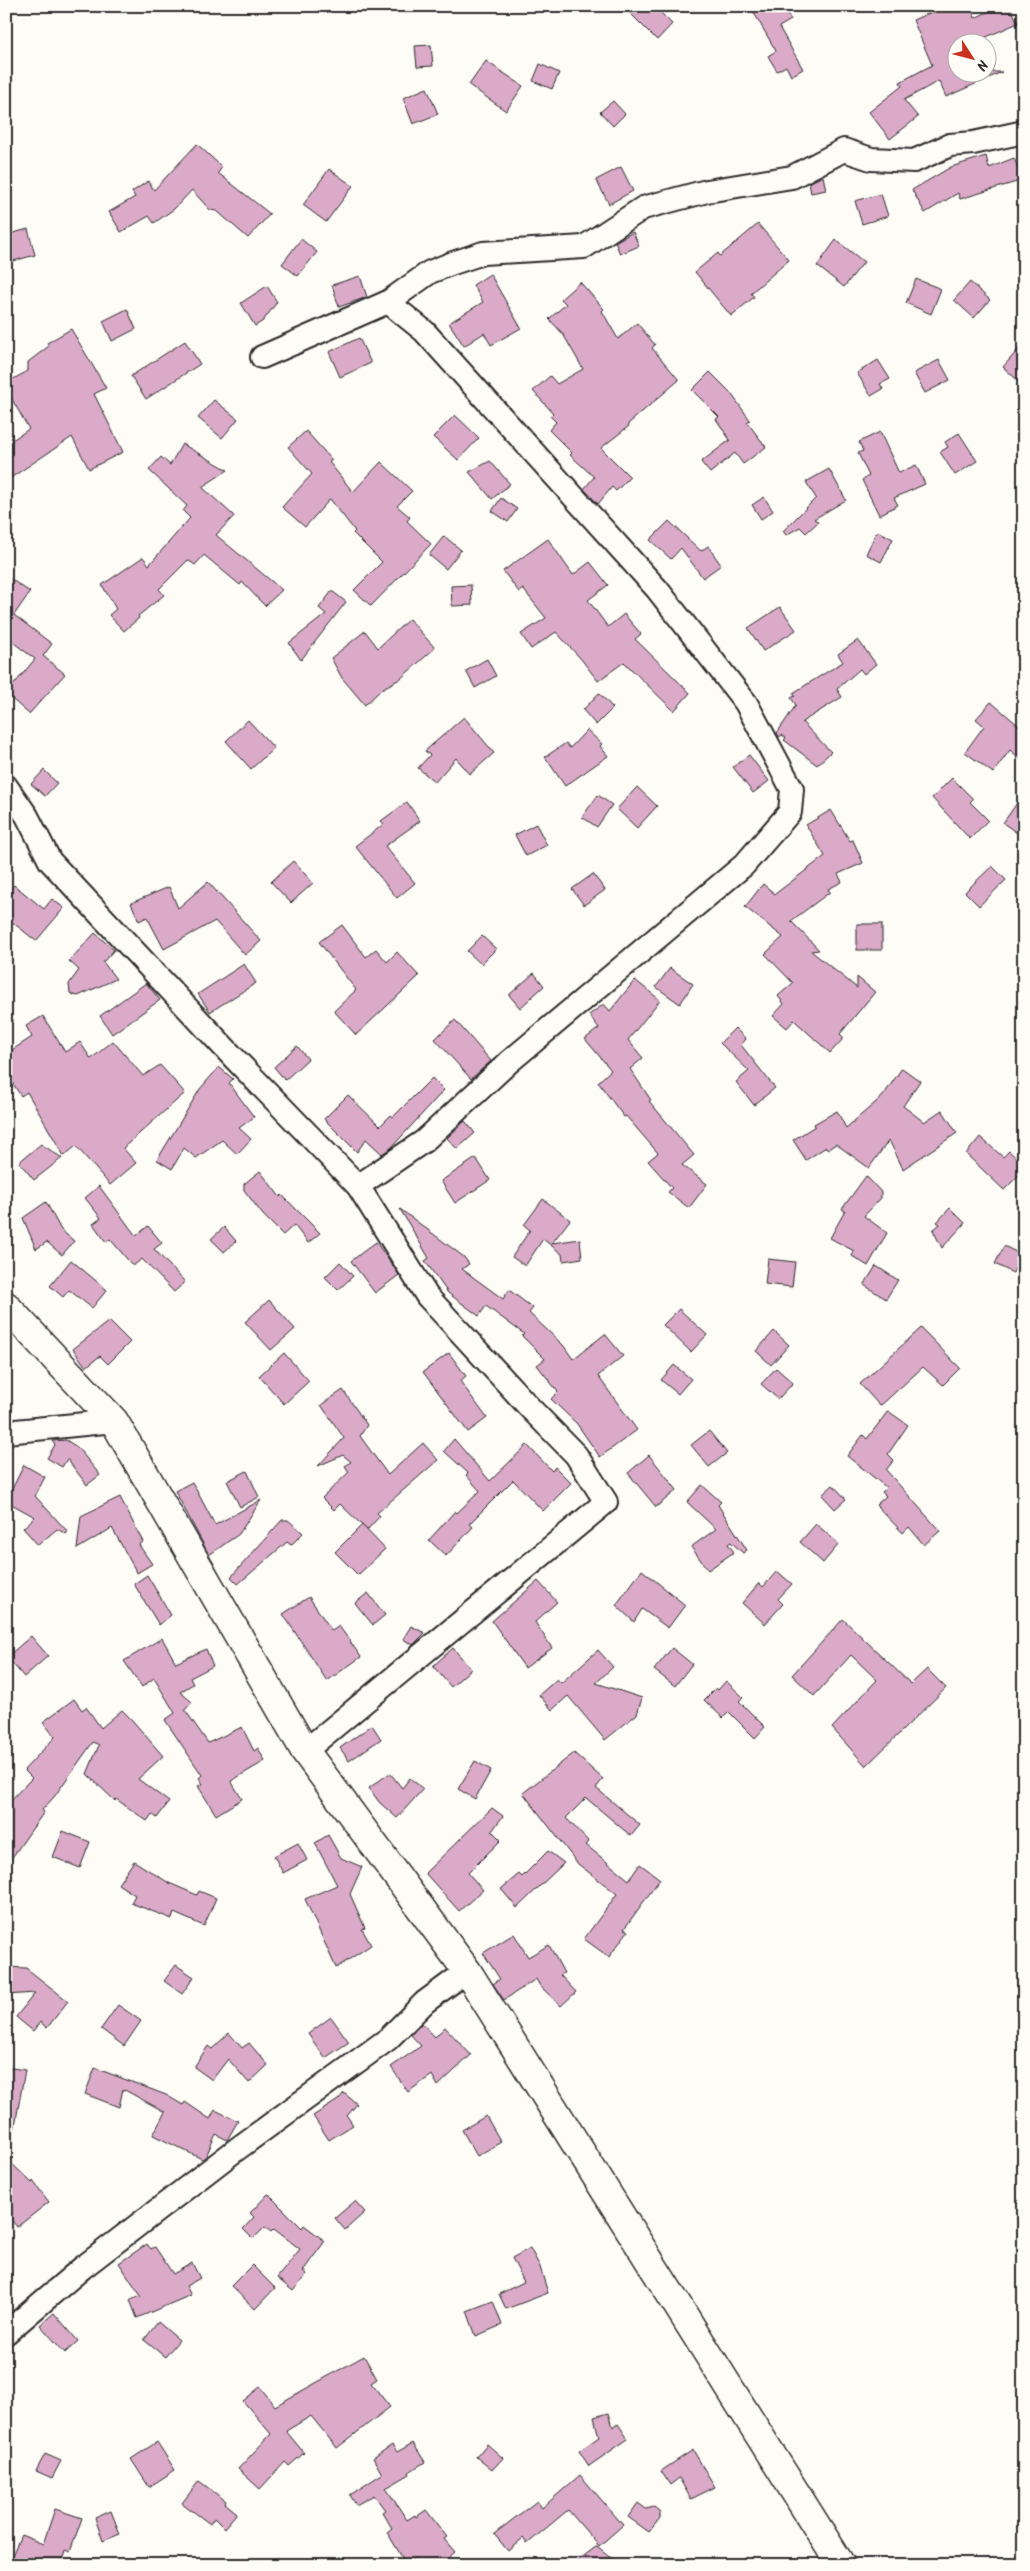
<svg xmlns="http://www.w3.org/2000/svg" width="1030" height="2571" font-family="Kalam,sans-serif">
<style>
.building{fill:#dcaac9;stroke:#2b2b2b}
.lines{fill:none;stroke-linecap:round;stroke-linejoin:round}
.street-casing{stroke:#2b2b2b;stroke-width:26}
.highway-casing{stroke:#2b2b2b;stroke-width:31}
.street{stroke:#fdfcf7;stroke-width:22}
.highway{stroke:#fdfcf7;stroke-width:28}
</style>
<rect width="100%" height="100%" fill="#fdfcf7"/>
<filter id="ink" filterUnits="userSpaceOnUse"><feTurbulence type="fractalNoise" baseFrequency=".02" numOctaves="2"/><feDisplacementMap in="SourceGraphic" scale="10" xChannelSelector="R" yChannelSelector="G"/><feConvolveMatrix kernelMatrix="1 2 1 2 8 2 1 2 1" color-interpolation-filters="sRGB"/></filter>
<g filter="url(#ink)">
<g class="building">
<polygon points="623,6 654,6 672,24 657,40"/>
<polygon points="750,6 783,6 791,20 779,27 803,69 791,76 786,66 777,71 768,56 776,51"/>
<polygon points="946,6 971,6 975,18 1000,6 1010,6 1018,23 984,38 986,42 958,42 958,72 1002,72 946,97 939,81 904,100 918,117 890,139 869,112 902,86 900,82 932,65 913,20"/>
<polygon points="431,45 433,66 417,67 415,46"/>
<polygon points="486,61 523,86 506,111 469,85"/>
<polygon points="540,64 559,73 552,89 533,81"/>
<polygon points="427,88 438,114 413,124 403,98"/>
<polygon points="613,101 625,114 613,126 600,112"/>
<polygon points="197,144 222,167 218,173 270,214 248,238 217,211 210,210 192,190 174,209 154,223 149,216 121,232 109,212 135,197 132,192 148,181 154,190"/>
<polygon points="986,156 989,168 1014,158 1023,180 960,199 958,193 925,213 912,190 951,167"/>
<polygon points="621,167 633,191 609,204 596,180"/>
<polygon points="329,169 353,186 326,222 303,205"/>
<polygon points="823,176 826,190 811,193 809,183"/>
<polygon points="881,194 888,216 862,224 855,201"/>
<polygon points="758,224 789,260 751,293 754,297 731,316 695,272 718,253 720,256"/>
<polygon points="28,229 35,255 6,263 6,235"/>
<polygon points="633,232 639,246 620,254 615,242"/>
<polygon points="301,239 317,252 298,276 282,264"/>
<polygon points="836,240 864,262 844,287 817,266"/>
<polygon points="490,274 521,328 491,345 484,333 464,346 449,323 483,302 473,285"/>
<polygon points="360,276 367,297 339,307 332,285"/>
<polygon points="916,279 941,289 931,314 906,303"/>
<polygon points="580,282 604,309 602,311 618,339 637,323 655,345 652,348 679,380 628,424 629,426 601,448 630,477 616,491 612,487 598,504 584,489 594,477 570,455 572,453 549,430 556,422 550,416 553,413 533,391 550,376 557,384 583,369 563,334 549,319 566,304 561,299"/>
<polygon points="970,282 990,300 974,318 954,300"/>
<polygon points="267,286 277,302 263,321 255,326 241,303"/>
<polygon points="127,309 136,329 112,341 103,321"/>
<polygon points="71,329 106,388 94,394 123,452 89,469 72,437 6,481 6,444 29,429 6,389 6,383 28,371 28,362 49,346 47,343"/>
<polygon points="359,338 371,363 340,377 329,352"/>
<polygon points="185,341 200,364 146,399 131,376"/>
<polygon points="1024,343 1024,386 1003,367"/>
<polygon points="878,360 890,379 880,384 883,389 871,396 857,373"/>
<polygon points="939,360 950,380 925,393 914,373"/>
<polygon points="710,372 730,392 750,420 747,422 766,447 743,464 735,453 710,473 701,462 730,440 716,419 719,417 692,390"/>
<polygon points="214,400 238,419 222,438 198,418"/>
<polygon points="455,415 479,438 458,460 433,437"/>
<polygon points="306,431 332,460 329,462 353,492 381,462 412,491 397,506 410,517 407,521 431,544 371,606 354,590 382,562 353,533 355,531 330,499 305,527 282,507 312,474 288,447"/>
<polygon points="880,432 899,473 916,465 925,484 894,498 898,505 879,515 862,480 869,476 858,453 863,451 859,442"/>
<polygon points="959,433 977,461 955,475 940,452 948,447 945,442"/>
<polygon points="182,444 228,470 202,487 234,516 216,535 282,590 265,606 242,582 240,585 204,555 195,565 188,560 159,589 164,595 138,616 139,618 124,631 109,615 116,609 102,585 143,557 149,565 190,518 183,511 187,506 149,470 161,457 170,465"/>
<polygon points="490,461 510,484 492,499 469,472"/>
<polygon points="829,469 846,500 814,519 818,522 806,533 800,527 786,535 783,531 816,498 806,482"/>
<polygon points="764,497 773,511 761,519 752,505"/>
<polygon points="501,498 517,509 508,522 492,511"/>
<polygon points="669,521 701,551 708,546 721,565 703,578 681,548 671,559 650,540"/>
<polygon points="877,531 893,539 881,562 866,554"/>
<polygon points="444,536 461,550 446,569 429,555"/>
<polygon points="548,539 573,575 590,562 608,585 588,600 608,627 624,614 641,634 635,639 690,693 674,711 624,662 598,681 581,659 556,632 531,649 521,634 546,618 523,589 519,592 503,571"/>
<polygon points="6,576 30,592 14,615 52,644 43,656 65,674 29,714 6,694 35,659 6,637"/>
<polygon points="471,585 472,605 452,606 451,586"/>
<polygon points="332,591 346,602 301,660 289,643 326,614 319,608"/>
<polygon points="780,607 796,630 763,651 748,628"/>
<polygon points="409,619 435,648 400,679 383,688 365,705 342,678 331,658 365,631 378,648"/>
<polygon points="858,640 876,664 864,674 860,669 837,689 842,697 802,722 831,752 817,765 784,740 786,738 782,735 779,737 777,733 796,705 791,698 795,696 793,693 843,662 838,654"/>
<polygon points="487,659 496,676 475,688 466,671"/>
<polygon points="599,693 613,708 596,725 583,710"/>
<polygon points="991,702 1024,730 1024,762 1010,750 993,773 965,752 984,726 976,719"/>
<polygon points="464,717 494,753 470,774 456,758 435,782 418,768 430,755 425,751"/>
<polygon points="248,720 274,748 251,769 226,741"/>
<polygon points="587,730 602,744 600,746 608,756 565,786 545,757 566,743 570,748"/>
<polygon points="749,755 769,781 753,793 733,767"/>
<polygon points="44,770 57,783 45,796 31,784"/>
<polygon points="952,778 973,799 970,802 988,820 970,839 932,798"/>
<polygon points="637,787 657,806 637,828 617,809"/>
<polygon points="1024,793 1024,838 1003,823"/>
<polygon points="598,795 612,805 597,827 582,817"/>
<polygon points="407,802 420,821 385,846 415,883 397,898 355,846 384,824 381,821"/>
<polygon points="831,810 850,841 853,840 863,863 838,874 842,882 828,889 830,892 791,921 819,950 811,951 857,988 857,977 875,992 840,1034 844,1038 830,1053 794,1020 787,1028 773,1016 784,1004 778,996 793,983 765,954 783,937 745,907 763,884 775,894 825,856 806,825"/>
<polygon points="536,824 547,845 526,856 515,835"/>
<polygon points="293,861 313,883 291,903 271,882"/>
<polygon points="992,866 1006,880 979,906 965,892"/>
<polygon points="593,874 605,890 584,905 572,889"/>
<polygon points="208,882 261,941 245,955 215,921 164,949 147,917 139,921 131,903 169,887 178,908"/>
<polygon points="14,885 44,909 52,899 64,908 36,941 6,917 6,894"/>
<rect x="857" y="924" width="25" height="26"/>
<polygon points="342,925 366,957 376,949 387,962 397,952 419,976 356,1035 334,1011 356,990 319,942"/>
<polygon points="95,933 114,950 103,962 116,979 78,996 74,995 70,993 69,984 79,970 69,961"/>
<polygon points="482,936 496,949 481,964 467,951"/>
<polygon points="244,964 256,983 210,1012 198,994"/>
<polygon points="670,968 693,984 680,1004 656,987"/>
<polygon points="534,973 544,986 520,1008 509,995"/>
<polygon points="635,980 660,1000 628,1040 643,1058 630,1069 651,1100 649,1101 694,1155 682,1165 707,1184 689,1208 668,1192 672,1188 648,1161 658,1153 626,1116 624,1117 598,1082 611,1070 585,1039 599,1028 589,1015 604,1004 610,1011"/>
<polygon points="146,983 160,1000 112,1034 100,1016"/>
<polygon points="43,1016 65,1052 80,1042 91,1059 113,1041 143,1076 160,1065 185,1093 123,1148 136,1163 110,1185 76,1146 64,1156 27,1092 21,1096 6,1073 6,1054 32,1037 26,1026"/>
<polygon points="455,1020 491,1061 471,1079 435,1039"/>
<polygon points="735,1028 746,1039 741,1045 775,1088 754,1105 736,1082 749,1071 720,1043"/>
<polygon points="297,1046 308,1059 285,1080 274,1067"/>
<polygon points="219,1067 233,1079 229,1083 254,1117 239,1128 251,1139 237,1154 222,1140 196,1158 184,1148 172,1169 157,1160 200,1089"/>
<polygon points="902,1068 920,1081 903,1106 924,1122 942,1110 957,1133 903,1169 889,1140 869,1168 836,1144 828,1149 826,1147 806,1160 793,1140 815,1126 814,1124 837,1111 846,1128 883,1096"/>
<polygon points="432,1078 444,1090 391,1148 382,1154 366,1139 357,1152 324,1119 348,1095 380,1126 391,1115 393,1117"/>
<polygon points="465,1121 475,1133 457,1149 447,1138"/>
<polygon points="980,1137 1003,1157 1009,1151 1024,1165 1024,1170 1004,1190 966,1154"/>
<polygon points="41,1144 62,1158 34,1180 19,1162"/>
<polygon points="476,1158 490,1180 455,1203 441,1181"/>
<polygon points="260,1171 280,1197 282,1195 320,1233 308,1243 294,1225 283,1235 263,1215 244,1190 244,1184"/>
<polygon points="866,1176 881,1192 881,1198 864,1216 887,1233 868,1266 852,1256 854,1251 830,1238 845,1211 842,1209"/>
<polygon points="99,1186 136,1236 148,1226 162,1243 154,1249 185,1282 174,1292 142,1259 133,1266 110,1239 106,1242 93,1224 101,1218 85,1198"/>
<polygon points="543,1199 570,1220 552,1243 580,1239 582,1258 563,1261 562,1254 543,1239 525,1266 512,1257 530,1230 524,1225"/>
<polygon points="46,1202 61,1230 74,1241 62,1255 47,1242 36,1249 23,1218"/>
<polygon points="950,1208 965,1223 942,1248 933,1230 940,1224 937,1222"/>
<polygon points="400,1209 464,1257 469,1264 462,1269 503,1299 509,1290 533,1308 529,1313 563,1345 573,1359 605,1334 623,1356 598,1376 637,1430 600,1457 577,1424 551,1399 558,1392 537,1365 545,1359 522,1336 524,1334 486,1306 479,1316 448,1293 425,1261 429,1258"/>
<polygon points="224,1227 236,1241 224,1252 211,1239"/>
<polygon points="376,1242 399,1275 375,1293 351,1261"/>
<polygon points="1004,1246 1022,1255 1013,1273 995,1264"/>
<polygon points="768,1259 795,1262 792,1287 765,1284"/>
<polygon points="71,1260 107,1290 92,1308 69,1290 63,1297 50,1286"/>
<polygon points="340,1262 353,1276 338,1290 325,1277"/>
<polygon points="876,1266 898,1280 886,1299 864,1285"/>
<polygon points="269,1300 295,1329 271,1350 245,1322"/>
<polygon points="679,1309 707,1335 691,1352 663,1325"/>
<polygon points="109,1321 130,1342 108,1364 100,1356 86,1367 73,1349"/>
<polygon points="921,1328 960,1368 943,1385 923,1367 880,1406 860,1384"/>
<polygon points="774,1331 789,1345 771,1365 756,1351"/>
<polygon points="284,1353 309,1381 284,1404 259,1376"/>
<polygon points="449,1353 466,1376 460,1381 487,1418 468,1432 423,1372"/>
<polygon points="674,1365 691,1379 678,1394 661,1380"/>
<polygon points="776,1368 793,1383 778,1399 761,1384"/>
<polygon points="343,1390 367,1425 360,1436 388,1475 423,1443 438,1460 377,1513 380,1516 367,1530 340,1504 334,1510 322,1498 349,1472 345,1466 351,1462 343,1455 318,1466 344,1438 321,1405"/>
<polygon points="888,1411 908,1425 888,1454 894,1460 886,1470 940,1531 924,1545 909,1527 903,1533 876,1505 886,1496 882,1492 887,1488 847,1456 863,1435 867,1439"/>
<polygon points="709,1431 727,1453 709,1467 691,1445"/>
<polygon points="454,1439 490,1481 527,1445 552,1471 555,1467 571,1483 543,1511 513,1480 469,1524 473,1527 446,1556 429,1540 455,1511 457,1513 480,1491 466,1475 468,1473 444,1451"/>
<polygon points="66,1440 77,1447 100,1475 87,1485 67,1459 62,1467 47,1458 55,1445 52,1441"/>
<polygon points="649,1455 677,1490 656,1507 628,1473"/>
<polygon points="24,1465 45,1477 35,1496 68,1532 66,1534 57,1529 38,1545 23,1528 35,1517 6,1501"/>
<polygon points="247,1471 259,1497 240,1507 227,1481"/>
<polygon points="192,1482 215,1525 261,1500 239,1534 209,1555 175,1491"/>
<polygon points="702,1485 721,1502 718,1505 747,1550 743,1553 731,1542 728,1544 734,1552 708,1570 691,1547 716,1529 687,1502"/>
<polygon points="833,1485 846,1499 835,1509 822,1495"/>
<polygon points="120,1497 143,1542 139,1545 152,1564 137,1573 112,1528 77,1549 81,1516"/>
<polygon points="282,1520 288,1520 303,1533 291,1545 287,1542 238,1584 231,1577"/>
<polygon points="816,1524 839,1544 823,1563 800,1542"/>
<polygon points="362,1525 385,1549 358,1575 335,1552"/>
<polygon points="642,1570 685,1605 668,1628 642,1609 634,1622 616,1605"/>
<polygon points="777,1571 792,1584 778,1599 783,1604 765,1624 742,1603 759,1583 763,1587"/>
<polygon points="147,1575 171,1615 159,1625 134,1584"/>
<polygon points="538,1581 557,1602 535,1622 552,1648 525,1668 492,1621"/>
<polygon points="368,1593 385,1615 373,1625 355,1603"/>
<polygon points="309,1597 332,1631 339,1626 361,1657 327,1681 283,1614"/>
<polygon points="843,1619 911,1684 927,1669 946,1688 866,1766 832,1728 877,1680 851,1655 814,1696 792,1675"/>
<polygon points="411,1626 425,1633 413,1645 403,1639"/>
<polygon points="31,1636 48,1656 24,1677 7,1657"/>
<polygon points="162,1638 176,1663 206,1649 213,1666 190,1678 193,1684 180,1692 192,1702 185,1710 208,1743 242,1727 254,1751 258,1748 265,1761 231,1781 242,1799 216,1815 198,1786 203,1784 199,1778 202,1775 165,1720 175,1713 154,1678 142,1687 124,1661"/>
<polygon points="453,1648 471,1669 451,1687 433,1666"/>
<polygon points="672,1648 692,1664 675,1686 654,1670"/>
<polygon points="598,1650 613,1667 596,1683 642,1698 637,1714 605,1740 568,1696 552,1710 539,1695 557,1679 561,1683"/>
<polygon points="726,1681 743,1697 739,1701 765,1727 755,1738 729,1712 723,1718 704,1700 716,1688 718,1690"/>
<polygon points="74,1699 82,1710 86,1707 101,1728 122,1710 132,1720 163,1756 138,1779 169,1802 157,1818 152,1814 147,1821 116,1799 115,1801 87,1774 99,1745 93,1742 54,1797 42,1810 44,1812 6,1866 6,1805 32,1778 24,1770 55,1737 43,1722"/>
<polygon points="372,1725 381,1739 349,1761 340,1748"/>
<polygon points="574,1753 603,1779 596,1788 640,1825 631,1836 586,1798 566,1818 589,1842 586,1845 629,1880 640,1864 660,1879 624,1929 628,1931 609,1957 584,1939 617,1894 578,1864 523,1793"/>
<polygon points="475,1761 491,1770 475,1799 458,1789"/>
<polygon points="390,1773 402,1788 410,1778 423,1789 397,1818 379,1802 369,1788"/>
<polygon points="492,1808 503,1816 492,1831 501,1840 468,1873 483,1890 459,1911 425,1873"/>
<polygon points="63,1831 90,1842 80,1868 53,1857"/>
<polygon points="328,1835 341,1858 362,1867 350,1894 365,1928 362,1929 371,1945 336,1968 305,1899 337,1885 315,1843"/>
<polygon points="298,1843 307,1860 283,1873 274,1856"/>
<polygon points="548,1851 564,1863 517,1908 501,1889 519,1874 522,1877"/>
<polygon points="134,1861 169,1883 197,1895 199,1891 216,1898 204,1926 174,1913 172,1919 131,1903 135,1895 118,1884"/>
<polygon points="514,1934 528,1957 549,1945 564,1973 560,1975 576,1992 561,2006 540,1986 536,1979 504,2000 493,1984 500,1979 483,1953"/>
<polygon points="176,1965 194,1977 182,1994 164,1981"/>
<polygon points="6,1967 26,1968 68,2001 47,2028 40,2022 33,2031 16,2017 35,1993 6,1995"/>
<polygon points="118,2005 141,2021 124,2046 101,2029"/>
<polygon points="331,2017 349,2042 325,2058 308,2034"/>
<polygon points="422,2023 435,2037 445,2027 471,2055 438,2086 432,2075 408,2092 391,2067 421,2046 411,2035"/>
<polygon points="229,2033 242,2048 249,2043 268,2065 249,2083 228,2059 212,2080 194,2067 208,2046 212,2049"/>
<polygon points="6,2067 25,2070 14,2131 6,2130"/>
<polygon points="95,2068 166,2095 183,2105 185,2102 210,2119 215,2110 238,2121 227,2140 216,2134 206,2156 202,2159 153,2135 165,2112 123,2089 119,2107 85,2094"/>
<polygon points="344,2093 357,2104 347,2116 353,2125 329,2140 313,2116 338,2100"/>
<polygon points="486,2116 501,2142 477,2156 462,2130"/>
<polygon points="6,2158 32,2183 33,2181 49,2202 17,2227 6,2213"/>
<polygon points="268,2194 302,2228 304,2225 325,2241 303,2271 307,2274 293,2291 277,2278 300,2249 274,2229 271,2232 265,2227 253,2239 243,2229 254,2217 250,2213"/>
<polygon points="355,2201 365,2212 345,2230 335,2218"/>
<polygon points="147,2244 151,2249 155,2247 173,2274 192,2263 200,2278 186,2286 191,2295 137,2318 130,2300 141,2296 119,2263"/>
<polygon points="530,2248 540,2267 548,2293 506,2309 499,2294 524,2282 512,2258"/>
<polygon points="252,2265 275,2288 255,2309 231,2286"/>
<polygon points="493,2301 502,2325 476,2336 467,2311"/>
<polygon points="54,2313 78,2341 65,2353 40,2325"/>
<polygon points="158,2322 179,2340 165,2357 144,2340"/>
<polygon points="364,2356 377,2379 371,2383 390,2407 337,2448 311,2416 286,2431 304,2453 289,2466 285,2462 260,2489 238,2469 271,2434 243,2401 260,2387 275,2406"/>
<polygon points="609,2413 613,2427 618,2424 628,2439 589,2466 579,2451 599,2437 594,2417"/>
<polygon points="157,2442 175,2470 149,2487 131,2459"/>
<polygon points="413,2443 425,2462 409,2472 410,2474 386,2488 407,2520 415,2515 416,2517 426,2510 447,2537 444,2539 455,2552 440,2565 421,2565 415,2558 406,2564 387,2532 392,2528 382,2512 385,2510 374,2495 356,2505 350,2495 382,2474 373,2458 392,2445 397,2452"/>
<polygon points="487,2444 503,2458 492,2470 476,2457"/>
<polygon points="693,2450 715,2487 691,2499 679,2478 670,2485 661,2471"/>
<polygon points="45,2454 61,2461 52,2478 36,2471"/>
<polygon points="580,2475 623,2525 599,2546 568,2510 527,2544 523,2538 508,2551 494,2534 537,2501 542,2508"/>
<polygon points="199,2481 226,2501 225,2503 237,2513 224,2528 214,2518 210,2524 182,2503"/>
<polygon points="638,2503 646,2509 654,2507 660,2512 660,2518 649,2532 628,2517"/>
<polygon points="55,2509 82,2518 70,2552 65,2550 61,2565 23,2565 10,2560 21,2535 43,2544"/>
<polygon points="111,2511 120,2534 103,2541 95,2518"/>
<polygon points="597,2546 620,2565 572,2565"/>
</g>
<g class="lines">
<defs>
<g id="street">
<polyline points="262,357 388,302 430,272 453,263 483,253 584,247 643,208 707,191 792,177 844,150 871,159 914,161 950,145 973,143 1024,132"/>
<polyline points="6,786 27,816 50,861 235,1059 358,1186"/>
<polyline points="6,1432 114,1421"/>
<polyline points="305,1751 606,1502 576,1455 530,1408 427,1296 358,1186 424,1141 509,1062 744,865 790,812 792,789 746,703 657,589 424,331 388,302"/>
<polyline points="6,2333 82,2268 237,2149 388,2039 425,2002 467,1971"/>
</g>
<polyline id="highway" points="6,1306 114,1421 305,1751 467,1971 841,2565"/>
</defs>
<use href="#street" class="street-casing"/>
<use href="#highway" class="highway-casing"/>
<use href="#street" class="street"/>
<use href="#highway" class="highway"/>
</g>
</g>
<rect width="1030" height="2571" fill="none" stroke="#fdfcf7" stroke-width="25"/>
<rect x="12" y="12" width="1005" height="2546" fill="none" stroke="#2b2b2b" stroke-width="2" filter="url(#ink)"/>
<g transform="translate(972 58) rotate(126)"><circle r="24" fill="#fdfcf7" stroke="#a9a8a5"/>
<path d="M0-4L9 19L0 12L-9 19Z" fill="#c8321e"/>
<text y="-8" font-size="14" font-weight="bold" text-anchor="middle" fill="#2b2b2b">N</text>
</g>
</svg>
